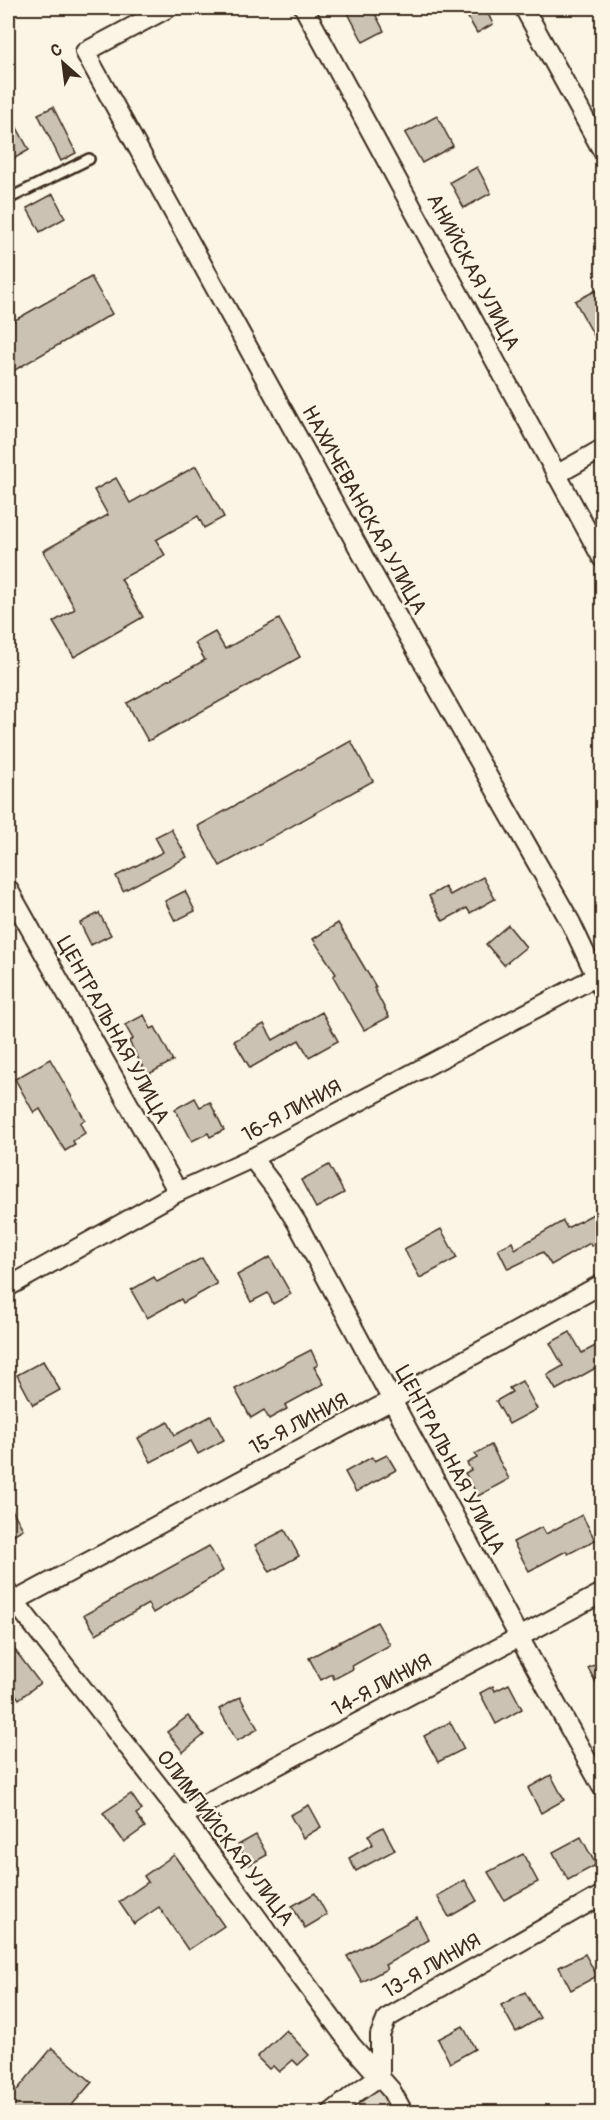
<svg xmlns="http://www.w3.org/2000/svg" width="610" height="2120" font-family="Pangolin,sans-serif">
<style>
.green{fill:#e0d8c8;stroke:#8e8173;stroke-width:1.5}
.building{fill:#ccc2b3;stroke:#3b2a1e;stroke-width:1.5}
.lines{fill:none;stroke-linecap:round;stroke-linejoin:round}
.lane-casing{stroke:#3b2a1e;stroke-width:14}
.street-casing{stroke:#3b2a1e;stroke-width:22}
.lane{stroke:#fcf5e5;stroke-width:9}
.street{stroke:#fcf5e5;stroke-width:18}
.labels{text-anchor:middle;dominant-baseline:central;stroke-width:5;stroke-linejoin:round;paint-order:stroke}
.street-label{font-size:21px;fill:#3b2a1e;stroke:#fcf5e5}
</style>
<rect width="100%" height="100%" fill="#fcf5e5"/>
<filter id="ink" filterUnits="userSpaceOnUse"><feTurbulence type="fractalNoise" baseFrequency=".0167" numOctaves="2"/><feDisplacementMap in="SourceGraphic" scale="12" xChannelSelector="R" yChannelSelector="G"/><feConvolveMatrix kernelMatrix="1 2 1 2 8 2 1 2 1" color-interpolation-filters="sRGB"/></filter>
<g filter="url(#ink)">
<polygon class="green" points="376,2090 385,2093 397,2112 342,2112 368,2091"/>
<g class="building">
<polygon points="360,8 372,8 384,31 363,42 348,13"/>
<polygon points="478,8 485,8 493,24 477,33 466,14"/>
<polygon points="53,107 76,153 61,161 38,114"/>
<polygon points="8,111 29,150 8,162"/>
<polygon points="437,116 453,146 422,163 405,133"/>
<polygon points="477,167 491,193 464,208 450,182"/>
<polygon points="53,194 65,218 40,232 27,208"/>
<polygon points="91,277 112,314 8,374 8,324"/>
<polygon points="603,287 603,352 575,301"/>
<polygon points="196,466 224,517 204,528 198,516 156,540 165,555 121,579 143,617 74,657 53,622 75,609 43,551 108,515 94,490 116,478 130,503"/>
<polygon points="279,619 300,657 148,741 127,703 205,660 195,643 215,632 225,649"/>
<polygon points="351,741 373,781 220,866 198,826"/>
<polygon points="171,829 187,857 123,891 116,876 163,852 155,837"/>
<polygon points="483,877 495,899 470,913 467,908 443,921 429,896 445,887 450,895"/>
<polygon points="185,891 195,911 175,921 165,901"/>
<polygon points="99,913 111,935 91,945 80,923"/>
<polygon points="338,923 376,987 374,988 389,1017 364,1030 333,976 336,974 313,939"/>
<polygon points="508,925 526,947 504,965 486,944"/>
<polygon points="322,1012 338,1041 309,1057 299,1040 250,1068 234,1041 264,1024 273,1040"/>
<polygon points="144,1015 151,1029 155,1027 173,1061 147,1075 129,1041 133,1039 125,1025"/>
<polygon points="50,1059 85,1120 80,1123 85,1133 73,1141 75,1145 65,1151 40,1109 34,1113 15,1079"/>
<polygon points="195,1098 200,1107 210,1102 224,1130 210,1137 208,1133 192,1141 175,1109"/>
<polygon points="329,1165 344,1193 316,1208 301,1180"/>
<polygon points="597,1212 603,1221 603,1240 591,1246 590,1243 551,1265 543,1252 508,1269 498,1249 512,1242 515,1249 563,1221 567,1228"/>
<polygon points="441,1229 457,1258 420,1278 404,1249"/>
<polygon points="270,1257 291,1294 273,1304 268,1293 251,1302 237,1275"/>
<polygon points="202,1258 217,1284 183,1303 181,1299 147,1318 131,1290 154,1277 157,1282"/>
<polygon points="570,1332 582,1353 603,1342 603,1364 556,1390 547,1375 563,1366 550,1343"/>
<polygon points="311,1350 318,1365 314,1367 324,1384 285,1405 287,1409 269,1419 264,1410 251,1418 235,1389"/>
<polygon points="43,1361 60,1390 33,1405 17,1375"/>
<polygon points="522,1381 537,1409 509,1424 496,1401 512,1392 509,1388"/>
<polygon points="211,1416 224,1440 198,1454 191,1441 151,1462 138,1438 168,1422 175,1435"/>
<polygon points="491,1445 509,1479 478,1496 465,1473 471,1470 467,1463 477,1458 475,1454"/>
<polygon points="387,1455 396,1470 356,1492 345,1472 372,1457 375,1461"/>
<polygon points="8,1503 23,1529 8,1538"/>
<polygon points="582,1515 595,1540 568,1554 566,1551 529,1571 513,1542 542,1527 546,1534"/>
<polygon points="285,1530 299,1556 270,1572 255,1545"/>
<polygon points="209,1546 223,1571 153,1613 148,1604 96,1634 84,1615"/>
<polygon points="377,1622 390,1645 352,1666 353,1669 334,1679 332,1674 321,1680 309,1658"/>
<polygon points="8,1641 40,1683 19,1699 8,1684"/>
<polygon points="603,1660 603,1695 588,1668"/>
<polygon points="509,1684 522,1709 496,1724 480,1693 493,1686 495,1691"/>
<polygon points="240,1697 258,1729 237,1741 219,1709"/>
<polygon points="188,1716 204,1735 183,1752 167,1732"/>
<polygon points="450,1722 464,1749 438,1762 424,1736"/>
<polygon points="551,1775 564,1800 541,1813 528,1788"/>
<polygon points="131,1794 142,1810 136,1814 145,1827 124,1842 103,1813"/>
<polygon points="309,1805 321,1827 303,1838 290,1815"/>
<polygon points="383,1827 395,1850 356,1871 349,1858 373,1844 368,1835"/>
<polygon points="256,1835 267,1855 249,1865 238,1845"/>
<polygon points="581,1837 596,1865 568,1880 553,1852"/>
<polygon points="523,1854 538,1882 504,1900 488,1872"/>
<polygon points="174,1855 224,1926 188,1950 159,1907 134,1924 119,1902 148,1882 144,1876"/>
<polygon points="465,1880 477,1901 449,1917 437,1896"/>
<polygon points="315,1893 327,1915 305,1928 292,1906"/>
<polygon points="417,1917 429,1940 385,1965 387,1969 362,1982 347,1956"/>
<polygon points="585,1954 597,1976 571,1990 559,1967"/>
<polygon points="525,1992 540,2018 516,2032 501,2005"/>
<polygon points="463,2026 475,2049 450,2063 438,2039"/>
<polygon points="286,2030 309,2055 298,2065 293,2060 279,2072 273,2066 269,2069 257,2057"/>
<polygon points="52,2048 92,2082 66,2112 8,2112 8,2101"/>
</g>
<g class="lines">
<defs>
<polyline id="lane" points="8,199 89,159"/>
<g id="street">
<polyline points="168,8 85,52 373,574 571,923 602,989"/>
<polyline points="304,8 602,558"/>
<polyline points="524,8 602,150"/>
<polyline points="556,475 602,449"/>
<polyline points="8,889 178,1192"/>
<polyline points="252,1158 275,1188 297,1223 519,1637 602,1787"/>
<polyline points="8,1287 178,1192 252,1158 597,976"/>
<polyline points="9,1594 182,1816 352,2046 391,2090 403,2112"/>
<polyline points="15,1601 392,1400 602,1284"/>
<polyline points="182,1816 602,1593"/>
<polyline points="332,2112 357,2092 380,2076 380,2035 387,2018 602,1895"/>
</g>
</defs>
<use href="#lane" class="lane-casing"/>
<use href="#street" class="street-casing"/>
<use href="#lane" class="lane"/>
<use href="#street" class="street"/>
</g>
</g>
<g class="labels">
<g class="street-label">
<text transform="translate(473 272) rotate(62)">АНИЙСКАЯ УЛИЦА</text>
<text transform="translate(364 510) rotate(61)">НАХИЧЕВАНСКАЯ УЛИЦА</text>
<text transform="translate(113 1030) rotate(61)">ЦЕНТРАЛЬНАЯ УЛИЦА</text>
<text transform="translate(292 1111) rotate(-28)">16-Я ЛИНИЯ</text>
<text transform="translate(299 1424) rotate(-28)">15-Я ЛИНИЯ</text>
<text transform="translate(450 1460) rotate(62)">ЦЕНТРАЛЬНАЯ УЛИЦА</text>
<text transform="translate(382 1685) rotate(-28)">14-Я ЛИНИЯ</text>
<text transform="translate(225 1838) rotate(53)">ОЛИМПИЙСКАЯ УЛИЦА</text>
<text transform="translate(432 1966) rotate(-30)">13-Я ЛИНИЯ</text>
</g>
</g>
<rect width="610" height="2120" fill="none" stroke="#fcf5e5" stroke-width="30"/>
<rect x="15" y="15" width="580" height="2090" fill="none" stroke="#3b2a1e" stroke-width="2" filter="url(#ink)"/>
<g transform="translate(63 63) rotate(332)" stroke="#fcf5e5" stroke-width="4.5" paint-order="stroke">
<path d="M0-4.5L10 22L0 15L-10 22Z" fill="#3b2a1e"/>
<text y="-9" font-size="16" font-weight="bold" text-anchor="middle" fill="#3b2a1e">С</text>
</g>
</svg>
